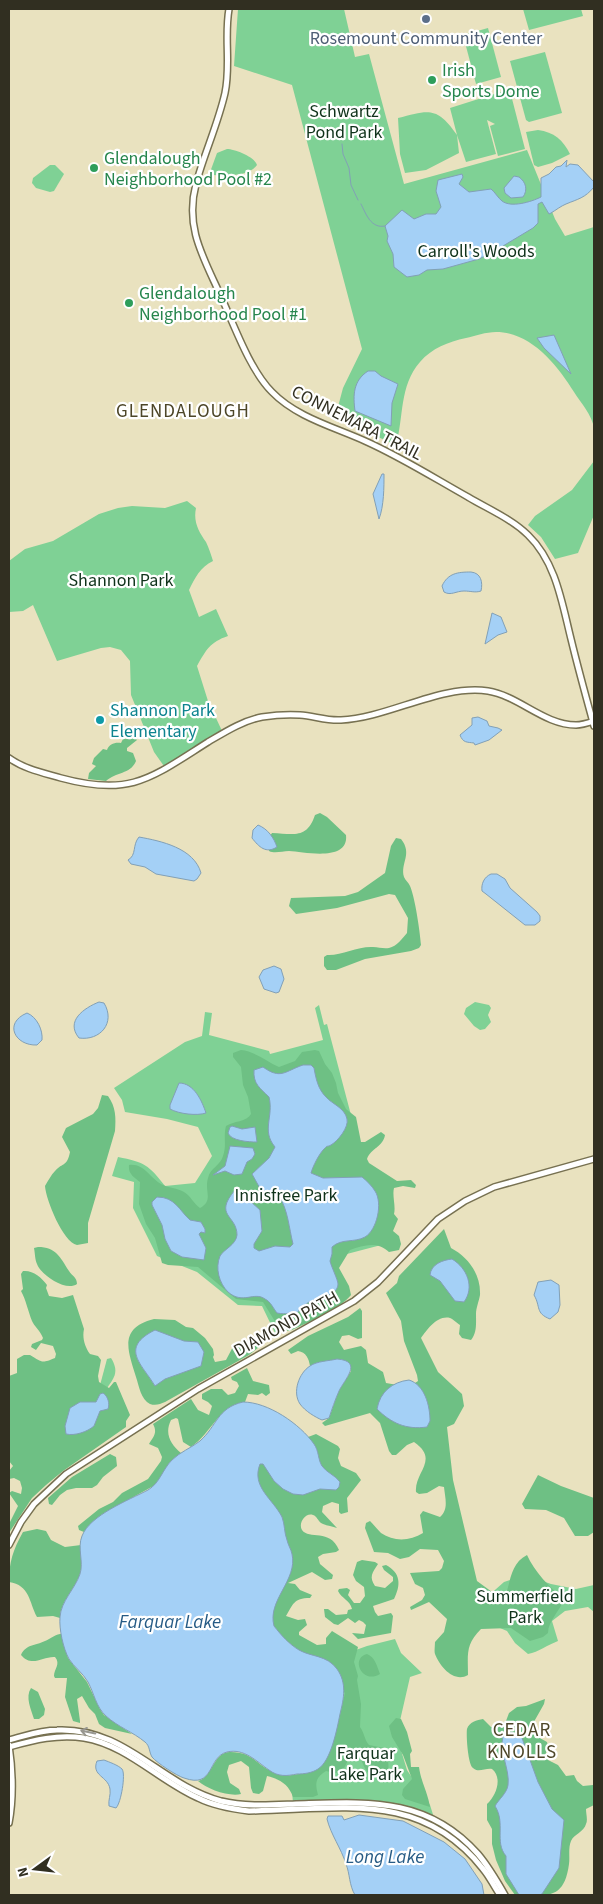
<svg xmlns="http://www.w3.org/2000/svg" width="603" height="1904" font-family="'Source Sans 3',sans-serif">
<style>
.green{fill:#7fd195}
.forest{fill:#6ec084}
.water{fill:#a4d0f6;stroke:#82a0b6}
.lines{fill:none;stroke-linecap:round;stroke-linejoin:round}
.stream{stroke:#82a0b6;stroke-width:1}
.secondary-casing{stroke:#777151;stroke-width:8}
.secondary{stroke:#fff;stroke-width:5}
.oneway{stroke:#989790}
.service-dot{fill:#5c6f8a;stroke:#fff;stroke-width:2}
.leisure-dot{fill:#2e9e5b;stroke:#fff;stroke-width:2}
.culture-dot{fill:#0f9aa8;stroke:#fff;stroke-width:2}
.labels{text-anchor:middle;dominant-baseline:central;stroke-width:4.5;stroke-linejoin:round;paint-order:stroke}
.service-label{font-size:18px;fill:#4e5e75;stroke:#fff}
.leisure-label{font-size:18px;fill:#27864d;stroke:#fff;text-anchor:start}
.park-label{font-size:18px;fill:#0f321a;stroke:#fff}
.street-label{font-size:18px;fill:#312f21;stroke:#fff}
.culture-label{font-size:18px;fill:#0d838f;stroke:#fff;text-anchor:start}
.neighbourhood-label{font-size:19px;letter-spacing:1px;fill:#4d4628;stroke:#fff}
.water-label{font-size:19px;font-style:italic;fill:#265b85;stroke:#fff}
</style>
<rect width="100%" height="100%" fill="#e9e2bf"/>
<g class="green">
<path d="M238,9H344L355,57L369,54L404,184L527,150L555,219L565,236L594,227V428C592,415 581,403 574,392C557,365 531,332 496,332C486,332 475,336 466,338C448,342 432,348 420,362C399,386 404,417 396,445L335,418L343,388L362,349L292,85L234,66Z"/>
<polygon points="523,9 581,9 583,16 529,30"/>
<polygon points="488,28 501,77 476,84 463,35"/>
<polygon points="545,52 562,113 529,122 526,120 510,61"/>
<path d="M507,90L510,91L525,149L498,156L490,126L495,124L487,120L496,154L466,162L457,135L459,153L426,170L405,173L400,154L398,118C429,110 437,106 457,135L450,108Z"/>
<path d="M538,130C554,132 563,140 570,154L552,163L538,167L534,165L526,132Z"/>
<path d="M227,149C235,149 255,157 257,165C247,178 224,175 209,175L217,153Z"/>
<polygon points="50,165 55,165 64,174 54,191 50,192 36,188 32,183 33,178"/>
<polygon points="594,461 594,515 578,553 555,559 541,537 528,525 535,516 572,490"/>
<path d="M187,501L196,508C193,522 199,532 206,542C209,548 211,555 213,561C200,567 195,578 189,590L199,617L216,609L228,636C210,642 206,650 197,666L208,701L223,733L166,769L154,752L131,695L130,661L121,650L110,647L101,648L57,661L33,605L23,611L9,612V561L25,549L53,541L99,514L118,508L132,506L165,508Z"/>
<polygon points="475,1002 489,1005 491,1008 488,1015 491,1022 485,1029 480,1030 474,1026 464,1014 466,1008"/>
<path d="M319,1005L324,1025L327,1024L385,1244L343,1255L337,1266L343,1277L348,1294L276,1335L262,1306L238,1305L197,1272L157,1256L133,1208L134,1182L112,1176L118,1157C144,1162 149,1165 165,1186L195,1183L212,1156L198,1127L167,1119L125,1112L122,1100L114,1088L185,1042L202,1036L205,1012L212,1013L209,1035L269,1051L270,1054L323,1040L315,1008Z"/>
<path d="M111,1358C119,1371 115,1377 107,1388L99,1389L107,1359Z"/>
<path d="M525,1575L551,1584L576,1589L594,1585V1612L588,1607L565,1611L552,1621L558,1641C547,1645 539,1652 528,1654L515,1643L507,1631L493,1625L487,1597L504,1582Z"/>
<path d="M395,1639L401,1653L422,1673L410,1677L399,1725L400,1747L407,1770L430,1805L435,1821L397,1806L293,1804L291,1775C318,1772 323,1769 332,1742L328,1660L367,1646Z"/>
</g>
<g class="forest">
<path d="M133,736L137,740L127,748V751L133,753L136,761C131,774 116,772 106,781L88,779L89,773L96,766L92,764L94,758L103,749L107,750C109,744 115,742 121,743L123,739L133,738Z"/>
<path d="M320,813L327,817L346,835C349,862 305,852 289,851C282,851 275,854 269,851L268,839L272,833C294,834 307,839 315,815Z"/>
<path d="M396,838L401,839C413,854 400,863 404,877C405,880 409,883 410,886C415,897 420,932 421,945L419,948L411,951L365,959L336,970H327L324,966V957L327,955C341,956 358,946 373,947C379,947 383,949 389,948C397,946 402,939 407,933L408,918L395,895L389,894L337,908L296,914L289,906L291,898L345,896L358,892L385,873L391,846Z"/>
<path d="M241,1050C254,1051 266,1061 279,1067L295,1061L302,1052L315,1050L319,1051L325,1064L332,1073L336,1083L338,1093L346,1109L356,1117L361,1142H365L381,1132L385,1135C383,1147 371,1148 367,1159L369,1163L397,1181L411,1180L416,1185L415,1188L403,1186L394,1188C392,1196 396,1206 394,1214L398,1219L393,1231L399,1236L401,1244L399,1250L389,1252C377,1241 364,1245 350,1250L339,1268L349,1286L351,1295C339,1310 309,1322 292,1330L288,1331L276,1323L263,1302L236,1299L198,1267L168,1265L162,1263L155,1238L146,1224L139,1204L140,1182C134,1177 128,1174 129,1165C144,1163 150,1178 161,1184C168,1188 178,1188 184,1192C190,1195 194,1204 200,1208C214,1200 204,1192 208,1178C210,1168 221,1165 223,1156C227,1145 223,1137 226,1126C233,1121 247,1122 251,1114L248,1097L243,1085L241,1067L233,1057V1053Z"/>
<path d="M102,1095L108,1096C116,1107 116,1118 115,1131L88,1223V1243L77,1245C63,1242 46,1200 45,1186C48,1181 51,1175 55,1171C63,1162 67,1167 70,1152L62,1137L66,1128L93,1114L98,1108Z"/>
<path d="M444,1229L451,1248C468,1257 481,1274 480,1295C479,1301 476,1308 476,1314C476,1324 477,1333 471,1340L462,1338L459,1334L460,1325C457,1323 453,1319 450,1318C437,1315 427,1330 421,1338L438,1372L462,1394L464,1406L454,1424L447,1427L453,1480L477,1581L492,1592L507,1591C511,1576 513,1562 527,1555C534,1571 550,1588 564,1599C560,1611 548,1621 548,1633L543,1637L530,1641L511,1628L481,1629C465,1645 468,1655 468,1675C454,1683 440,1667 435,1654C434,1651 435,1646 435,1642L444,1632L447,1619L429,1602L411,1610L410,1607L422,1600L425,1595L423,1588L415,1584L410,1573L439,1571L442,1568L444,1561L438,1550L420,1549L409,1557L400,1559L388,1553L374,1552L365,1528L366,1523L370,1521C374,1525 377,1529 381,1533C394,1542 410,1541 423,1533L420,1515L423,1511L440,1517C449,1509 445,1498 444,1487L439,1486L427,1493L419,1494L416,1492C414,1472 440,1460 414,1442L407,1445L396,1455H392L389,1451L380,1423L370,1413L325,1426L322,1423L329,1418L338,1392L351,1371V1366L346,1361L318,1363L310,1366C309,1359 306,1352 298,1351L291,1354L288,1350L308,1336L348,1317L360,1308L362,1311V1338L358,1339L349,1335L342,1336L339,1342L344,1350L361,1346L366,1350L368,1363L383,1372L386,1383L409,1387L418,1381L417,1375L404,1341L401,1321L386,1293L397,1283L399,1276Z"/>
<path d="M38,1247C56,1247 60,1257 69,1271C72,1276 77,1277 77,1284C66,1292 41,1275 37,1264C35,1260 35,1253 34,1248Z"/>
<path d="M23,1271C33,1270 41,1277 47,1285L46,1288L49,1296L62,1298L73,1295L84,1329C82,1338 85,1347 90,1354L98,1356L101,1360L98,1376L99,1382L109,1388L114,1382H116L130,1415L126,1421V1427L63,1471L46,1485L32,1498L9,1533V1524L18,1506L9,1493L12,1491L21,1494L22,1488L20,1481L14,1478L9,1479V1471L13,1466L9,1461V1376L17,1373V1359L24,1355H30C42,1362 41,1364 55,1358L56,1354L53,1346L41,1343L36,1350L31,1347L32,1344L42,1340L43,1338C40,1330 34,1326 32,1321C28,1311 26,1300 21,1291L23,1289L21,1274Z"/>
<path d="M154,1319L175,1320L186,1327L193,1328L205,1338L213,1349L214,1355L213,1357L215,1362L226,1360L235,1343L245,1341L252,1342L260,1335L264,1334L268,1340L249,1355L165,1402C160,1404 156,1406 150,1404C141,1400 139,1386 136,1377C128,1351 118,1328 154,1319Z"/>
<path d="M247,1368L253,1381L269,1385L270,1393L266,1396L262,1393L258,1395L248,1394L245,1402C216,1408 213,1432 191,1447L183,1442L178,1419L176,1418L171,1420C164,1434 171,1445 181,1453L170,1462L157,1484L106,1512L84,1532L79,1530L78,1526L99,1509L113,1502L122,1493L148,1479L161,1461L162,1457L158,1448L149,1444C153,1437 158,1433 153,1424L191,1399L198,1410L209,1415L212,1406L208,1402L202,1399V1394L211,1389H222L228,1395L235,1393L239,1386L237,1382L232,1380L231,1377Z"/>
<path d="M316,1434L338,1446L340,1449L338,1458L341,1466L356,1473L361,1480L347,1498L348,1512L341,1514L339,1512V1504L332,1502L323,1506L322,1512L337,1528C332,1526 326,1526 321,1523C318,1521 317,1516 313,1515C305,1512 298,1524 302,1530C309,1540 330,1528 339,1550L336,1552L323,1554L318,1557L320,1564L333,1575L332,1579L325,1580L312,1572L288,1583L295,1584L300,1590L312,1595L310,1598C293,1598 293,1605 286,1616L298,1620L305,1619L307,1625L299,1632V1635L317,1645L326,1644V1638L332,1631L358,1647L354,1662L358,1676L357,1680L361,1704L360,1727C365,1734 364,1739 369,1745L384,1748C388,1754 390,1768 387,1775C368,1782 366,1770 359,1755L352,1753L342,1772L335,1773L326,1771C315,1778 315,1783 318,1795L313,1797H293C289,1785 280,1779 267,1776L263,1791L259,1794L253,1793L251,1788L249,1767L241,1761L229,1765L227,1772L230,1783L239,1789L241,1794C229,1797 207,1789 198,1781C213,1777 213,1752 230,1752C252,1752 255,1763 271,1771C281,1776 289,1776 300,1774C307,1773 313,1772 319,1768C332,1759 341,1710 345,1693L309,1659L273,1630L250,1463L303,1453L308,1437Z"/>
<polygon points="110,1454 116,1457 117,1466 103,1477 97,1485 92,1488 76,1488 67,1490 60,1495 52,1505 49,1504 48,1498 72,1477"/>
<polygon points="538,1475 561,1486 594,1498 594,1532 588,1536 575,1536 564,1518 546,1510 525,1509 522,1504"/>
<path d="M37,1529L46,1531L51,1540L65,1547L81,1545C81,1555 83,1564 80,1574C75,1589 61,1601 60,1618L53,1616L37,1617C29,1602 30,1585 9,1582C9,1562 13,1550 23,1532Z"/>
<path d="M362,1560L375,1562L378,1564C372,1573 369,1577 375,1586L385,1588L393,1581V1577L384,1570L382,1566L386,1565C401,1573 401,1585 394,1599L373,1606L375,1612L378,1616L391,1613L393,1616L391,1633L358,1639L352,1633L364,1634L366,1625L363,1622L359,1620L355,1623L348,1618L338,1625L334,1624L325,1617L324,1609H328L336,1615L347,1614L348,1610L352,1609C350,1600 342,1599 338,1591L339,1589L347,1588L350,1590L348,1595L354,1603H360L365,1596L364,1587L356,1581L353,1575L357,1562Z"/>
<path d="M60,1634H62L68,1658L87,1682L100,1709L104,1715L132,1734L105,1728L99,1724L95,1714L89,1708L82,1696L77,1699L80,1721V1723L73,1721L65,1697L67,1678H55L54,1676C54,1669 61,1664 55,1657C43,1656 32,1668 21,1655C26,1644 35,1646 45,1641C50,1639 54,1635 60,1634Z"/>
<path d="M367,1654C375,1657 377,1666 380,1674C362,1685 350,1658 367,1654Z"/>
<path d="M31,1688L38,1692L45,1709L44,1715L39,1719H34C31,1709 25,1697 31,1688Z"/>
<path d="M545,1699L544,1704L531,1727L538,1737L547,1742L548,1747L545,1756L548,1760L558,1765L566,1776L574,1775L577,1781L583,1786L593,1785L594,1788V1805L586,1809C586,1814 588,1820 586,1824C584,1832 574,1834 571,1841C568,1848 570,1857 569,1864C564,1902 545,1895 515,1895L505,1881L496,1860L492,1844V1829L487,1820V1804C496,1796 503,1778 492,1769C485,1768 478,1773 473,1768C468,1765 466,1735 467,1729C469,1722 477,1720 483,1719L491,1727L496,1728L506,1721L509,1713L517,1707L526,1706Z"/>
<path d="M396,1718L401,1719L407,1732L412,1751L410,1754L411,1767H419C421,1782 428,1793 430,1807L405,1799L402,1795L403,1789L412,1779L403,1755L392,1737L389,1726Z"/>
</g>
<g class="water">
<path d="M567,160L566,167L570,164L578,165L594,182V187C585,198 578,199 566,204C561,206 556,210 551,213L549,214L542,202L538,204V223L533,228L493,252L479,259L443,269L427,270L419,275L407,277L394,267L393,254L387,241L388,236L385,226L402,210L414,219L426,214H436L441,207L436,191L438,180L462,174L463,177L459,184L469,192L491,189C495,192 498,198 502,201C511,208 531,202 541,197V178L549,174L556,167L561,166Z"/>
<path d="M514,176L519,177C526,182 528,190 523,197L511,198L505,193L504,188Z"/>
<polygon points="554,335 571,374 544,348 537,338"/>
<path d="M368,371H375L381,376L398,384L392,403L391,426L355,411C353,395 353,381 368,371Z"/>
<path d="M382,474H384C384,487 384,506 379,519L373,494Z"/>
<path d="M471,572C481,573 483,582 481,591C475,593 471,591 464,591C456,591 451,596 444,592L442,586C448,573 458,572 471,572Z"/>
<polygon points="492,613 501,617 507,632 498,635 485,644"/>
<path d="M478,717L487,721L489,726L498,728L502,730L489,740L475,745L474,743C467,742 463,743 460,735L472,725V718Z"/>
<path d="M258,825C268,829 274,838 277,847C266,854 259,847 252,838L253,830Z"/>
<path d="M139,837C161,841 194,848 201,873L197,879L194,881L156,874L145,867L131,864L128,860C137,855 132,845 139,837Z"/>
<path d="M491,874H497L505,879L510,888L537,912L540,916V921L535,925H525L486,894L482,891C481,884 484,877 491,874Z"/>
<polygon points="274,966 281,969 284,979 279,992 276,993 264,989 259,977 263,970"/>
<path d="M99,1002L104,1003C116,1023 100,1041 79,1038C65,1021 84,1008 99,1002Z"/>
<path d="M27,1013C37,1017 43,1030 42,1040L37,1045C15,1046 3,1023 27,1013Z"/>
<path d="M303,1065H311L314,1068C316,1079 318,1089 326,1097C332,1104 345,1108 347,1119C349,1127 338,1141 331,1145C325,1148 329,1144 324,1149C319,1154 313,1166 311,1173L323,1178L362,1177C367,1181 372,1186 375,1191C383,1203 377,1230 365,1237C354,1243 342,1238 332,1247V1254L330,1261C331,1266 338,1280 338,1284C338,1296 317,1298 309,1302C304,1305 300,1309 297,1313C289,1312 287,1315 277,1313C273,1308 271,1302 265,1299C254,1291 243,1305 228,1292C219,1283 215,1268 220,1256C224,1249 236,1245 237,1235C237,1215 213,1216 235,1190L239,1191L260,1210L262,1231L254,1244V1248L259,1251L275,1246L290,1247L293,1244C289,1228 288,1210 279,1196L266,1195L262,1192L252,1174L269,1158L275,1147C261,1130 274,1117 269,1097C260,1088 253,1084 254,1070L263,1067C281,1080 285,1071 303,1065Z"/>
<path d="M179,1083C194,1083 202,1101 206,1113C197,1116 179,1114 170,1109V1105Z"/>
<path d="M232,1126L242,1129L255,1127L257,1142C249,1142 231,1141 228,1133L230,1127Z"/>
<polygon points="230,1146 253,1148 255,1154 252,1159 247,1162 242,1174 234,1175 225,1171 213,1175 225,1166"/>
<path d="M157,1197C175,1197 179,1210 190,1220L201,1222L205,1229V1233L201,1232L199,1234L206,1248L204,1260L182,1257L171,1251L165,1239L162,1225L152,1205V1202Z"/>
<path d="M452,1259C467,1268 475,1287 464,1302L455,1301L440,1281L430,1275C431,1264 443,1260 452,1259Z"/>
<path d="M551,1280L559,1285L560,1305L558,1312L550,1319C535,1313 541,1307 534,1295L538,1282Z"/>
<path d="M155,1330L184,1341L198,1342L204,1352L201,1366L165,1379L155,1386C142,1364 119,1348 155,1330Z"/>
<path d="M337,1359C364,1361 344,1380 339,1391C335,1400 332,1409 329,1418L322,1420C315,1417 305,1411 300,1404C292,1392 299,1373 310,1366C317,1361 329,1361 337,1359Z"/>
<path d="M409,1380C425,1385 430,1406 430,1421L427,1427C406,1430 391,1423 377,1409C380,1392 392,1382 409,1380Z"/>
<path d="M103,1393C108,1396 110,1404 108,1409L100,1411L94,1426C87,1432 75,1436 66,1434L65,1426L70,1408L80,1402H96L100,1394Z"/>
<path d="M243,1402C268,1402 300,1424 314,1444C319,1451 318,1460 322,1466C327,1473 335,1475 340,1482L339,1487L336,1490L320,1489L303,1495L293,1494L283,1489L274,1481L263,1464H260C251,1487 273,1499 282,1517C285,1525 284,1532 287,1540C288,1545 291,1549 292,1554C298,1580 267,1600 274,1626C281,1635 289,1644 299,1650C311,1657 327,1655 337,1669C347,1683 344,1698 340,1714C337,1729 331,1761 318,1769C312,1773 304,1774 297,1774C287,1776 278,1777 269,1770C256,1761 244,1748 227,1752C207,1757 215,1789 184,1778C177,1776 157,1763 152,1757C149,1752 150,1746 145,1742C133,1732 118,1727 106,1716C96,1707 94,1693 88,1682C83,1673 74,1667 69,1659C63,1648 59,1629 60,1617C61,1601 75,1589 80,1574C84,1562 77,1548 82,1536C90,1515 129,1500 148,1490C160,1483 162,1470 172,1460C180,1452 191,1448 200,1441C217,1426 217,1408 243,1402Z"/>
<path d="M509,1732L518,1734L522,1738L538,1782L552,1809L564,1820L559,1868L542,1894L539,1895H519L506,1874V1856C494,1842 506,1823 495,1806C499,1799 507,1793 508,1785C510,1769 499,1753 503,1736Z"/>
<path d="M104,1760C109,1762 118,1765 122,1769C126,1774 121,1803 116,1808L109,1806C108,1800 111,1795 110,1789C108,1776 91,1776 97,1761Z"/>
<path d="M359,1815L403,1821L444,1842L465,1859L482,1884L484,1895H355C349,1885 350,1874 346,1864C341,1848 331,1835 327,1819L328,1816H342L344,1820Z"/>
</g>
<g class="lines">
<g class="stream">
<polyline points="342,144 343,154 349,168 351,185 358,200"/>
<path d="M361,204C366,214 371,229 385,226"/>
</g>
<defs>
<g id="secondary">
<path d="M229,9C224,37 231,65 225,93C218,124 204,154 196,184C185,226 202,255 219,292C233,322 249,369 272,392C296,417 334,427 365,441C401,457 434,478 468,497C488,509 512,519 528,535C556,562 562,603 571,639C578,668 586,697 594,726"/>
<path d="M9,758C24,769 44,773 61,778C131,797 151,778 208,742C225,732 242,721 262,717C275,715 287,714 300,715C314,716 327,721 341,720C388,718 441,684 488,691C519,696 544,725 576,725C582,725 588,723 594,721"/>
<polyline points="9,1545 21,1522 34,1504 66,1474 198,1389 354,1301 378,1282 438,1219 465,1201 494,1187 594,1159"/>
<path d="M9,1740C25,1736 40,1730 57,1730C126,1727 159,1784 221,1801C246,1807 271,1805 296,1804C366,1802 427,1796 478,1854C489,1867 497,1881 505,1895"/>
<path d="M9,1747C34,1740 58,1734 84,1738C127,1745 159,1781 198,1798C214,1806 232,1809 249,1811C339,1810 420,1789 483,1869C490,1877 494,1887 500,1895"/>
<path d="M9,1823C14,1796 13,1772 9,1745"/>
</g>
</defs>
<use href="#secondary" class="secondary-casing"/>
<use href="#secondary" class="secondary"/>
</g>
<defs><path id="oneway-shaft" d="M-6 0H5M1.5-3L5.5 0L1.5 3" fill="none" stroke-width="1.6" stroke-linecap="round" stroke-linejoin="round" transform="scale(1.25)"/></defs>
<use class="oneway" href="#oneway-shaft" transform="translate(88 1732) rotate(-168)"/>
<circle class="service-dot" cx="426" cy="19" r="5"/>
<g class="leisure-dot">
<circle cx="432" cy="80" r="5"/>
<circle cx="94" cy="168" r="5"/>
<circle cx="129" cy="303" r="5"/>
</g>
<circle class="culture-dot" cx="100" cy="720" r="5"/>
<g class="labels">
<g class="service-label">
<text x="426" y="38">Rosemount Community Center</text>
</g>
<g class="leisure-label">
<text x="442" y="70">Irish<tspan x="442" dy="21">Sports Dome</tspan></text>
<text x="104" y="158">Glendalough<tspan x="104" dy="21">Neighborhood Pool #2</tspan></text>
<text x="139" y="293">Glendalough<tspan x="139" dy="21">Neighborhood Pool #1</tspan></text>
</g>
<g class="park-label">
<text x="344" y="111">Schwartz<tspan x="344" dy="21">Pond Park</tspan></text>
<text x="476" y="251">Carroll's Woods</text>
<text x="121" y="580">Shannon Park</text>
<text x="286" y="1195">Innisfree Park</text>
<text x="525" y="1596">Summerfield<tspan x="525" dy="21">Park</tspan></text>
<text x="366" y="1753">Farquar<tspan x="366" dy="21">Lake Park</tspan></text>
</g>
<g class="street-label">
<text transform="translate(357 423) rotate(27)">CONNEMARA TRAIL</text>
<text transform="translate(286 1324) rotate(-29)">DIAMOND PATH</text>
</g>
<g class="culture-label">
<text x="110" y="710">Shannon Park<tspan x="110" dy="21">Elementary</tspan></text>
</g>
<g class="neighbourhood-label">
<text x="183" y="411">GLENDALOUGH</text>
<text x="522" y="1730">CEDAR<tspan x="522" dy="22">KNOLLS</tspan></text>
</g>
<g class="water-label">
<text x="170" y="1622">Farquar Lake</text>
<text x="385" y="1857">Long Lake</text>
</g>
</g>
<rect width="603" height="1904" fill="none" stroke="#312f21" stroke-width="20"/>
<g transform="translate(35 1869) rotate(255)" stroke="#ffffff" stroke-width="4" paint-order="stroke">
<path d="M0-4L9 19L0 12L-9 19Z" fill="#312f21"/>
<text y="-8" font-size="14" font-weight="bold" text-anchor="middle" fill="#312f21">N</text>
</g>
</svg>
